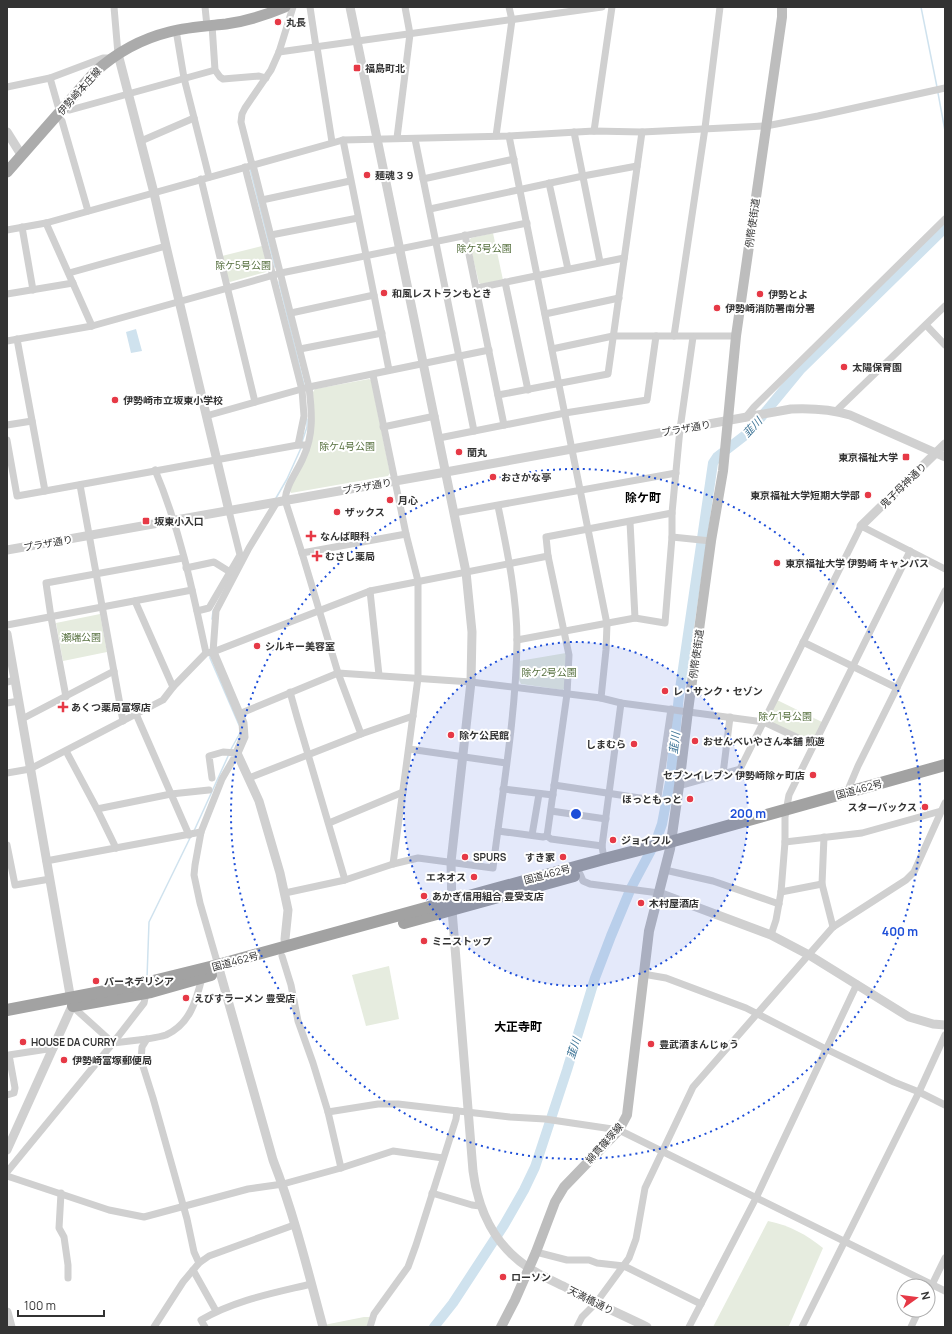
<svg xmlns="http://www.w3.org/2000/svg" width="952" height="1334" font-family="Manrope,'Noto Sans JP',sans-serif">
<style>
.green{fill:#e6ecdf}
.water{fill:#cfe2ee}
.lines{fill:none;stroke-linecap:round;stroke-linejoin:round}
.stream{stroke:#cfe2ee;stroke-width:1.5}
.river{stroke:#cfe2ee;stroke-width:10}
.minor{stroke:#d0d0d0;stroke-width:7}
.tertiary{stroke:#d0d0d0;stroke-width:9}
.secondary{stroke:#bdbdbd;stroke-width:10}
.primary{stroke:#ababab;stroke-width:11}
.trunk{stroke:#a2a2a2;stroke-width:12}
.ring{fill:none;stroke:#1d4ed8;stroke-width:2;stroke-dasharray:2 4}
.poi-dot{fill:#e63946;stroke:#fff;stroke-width:1.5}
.labels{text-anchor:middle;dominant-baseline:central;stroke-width:4;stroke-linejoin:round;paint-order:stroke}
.poi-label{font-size:10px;font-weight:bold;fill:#333;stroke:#fff;text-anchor:start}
.street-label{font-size:10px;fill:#333;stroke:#fff}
.park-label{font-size:10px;fill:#56703f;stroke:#fff}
.water-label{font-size:11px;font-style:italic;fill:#3f7597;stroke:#fff}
.quarter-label{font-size:12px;font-weight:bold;fill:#000;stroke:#fff}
.centre{fill:#1d4ed8;stroke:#fff;stroke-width:2}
.ring-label{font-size:12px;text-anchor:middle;font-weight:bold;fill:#1d4ed8;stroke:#fff;stroke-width:4;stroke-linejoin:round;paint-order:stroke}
</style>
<rect width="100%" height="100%" fill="#fff"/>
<g class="green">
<polygon points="493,233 503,280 481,284 479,283 469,241 471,238"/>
<polygon points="262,246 268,269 266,272 230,282 228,280 222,256"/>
<polygon points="369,379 371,380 390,473 388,476 291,493 289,489 314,419 313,392 315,389"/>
<polygon points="100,614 107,652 63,661 56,623"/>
<polygon points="566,653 565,687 563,690 521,684 519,680 519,661"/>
<polygon points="777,700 822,722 814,740 811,741 771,722 769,718"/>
<polygon points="389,966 399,1019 366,1026 352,975"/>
<path d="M768,1221C791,1226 805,1234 823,1248L789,1326L788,1327H713Z"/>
<polygon points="364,1317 370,1317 367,1327 325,1327 324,1325"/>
</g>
<polygon class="water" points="136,329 142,351 131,353 126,332"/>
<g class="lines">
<g class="stream">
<polyline points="921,7 937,87"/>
<polyline points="938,93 945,131"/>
<polyline points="250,169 275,267"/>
<polyline points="279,282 304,385"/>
<polyline points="302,442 307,427 307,419"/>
<polyline points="276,498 287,479 301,448"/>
<polyline points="212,619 213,611"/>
<polyline points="210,655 210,658 239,725"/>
<polyline points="230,751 240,733"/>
<polyline points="194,831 229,754"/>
<polyline points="147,978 149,922 190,838"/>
</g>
<polyline class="river" points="434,1327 453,1303 504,1225 524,1190 535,1167 567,1070 595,978 611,936 631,888 656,841 662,824 670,782 679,696 713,463 717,457 748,433 800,370 945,228"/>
<g class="minor">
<polyline points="114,7 118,54"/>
<polyline points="205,7 207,26"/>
<path d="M293,7L279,52L271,70L245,108L242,114L241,122L251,161L253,165L309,387C312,412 314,435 303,458C297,472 286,485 285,500L302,553L338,673L361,734"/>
<polyline points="310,7 316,47"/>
<polyline points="212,25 215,70 220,77 223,79 259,76 266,78"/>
<polyline points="176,30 184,78 209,177"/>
<polyline points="317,47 332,142"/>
<polyline points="279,52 602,7"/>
<polyline points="50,78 58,106 63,109 70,110 215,70"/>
<polyline points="7,87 50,78 103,58 111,58"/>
<polyline points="57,115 62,121 88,211"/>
<polyline points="594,131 612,7"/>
<polyline points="574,132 600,262"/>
<polyline points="496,136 512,20 509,7"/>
<polyline points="509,136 607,624 606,650 601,698"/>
<polyline points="397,138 410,34 405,7"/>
<polyline points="415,139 474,431"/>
<polyline points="343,140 389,370"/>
<polyline points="141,141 194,118"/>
<polyline points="245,167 302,390 304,416 298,445"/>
<polyline points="201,179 255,402"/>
<polyline points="423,179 514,159"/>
<polyline points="549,183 568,269"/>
<polyline points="262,200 350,181"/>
<polyline points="430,209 583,176 637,166"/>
<polyline points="46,223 92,326"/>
<polyline points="22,227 33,290"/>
<polyline points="7,230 46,223 343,140 509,136 594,131 642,132 766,126 818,116 945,88"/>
<polyline points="271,235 358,218"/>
<polyline points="465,235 504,425"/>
<polyline points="69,273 166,246"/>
<polyline points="505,282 528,390"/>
<polyline points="477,288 624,258"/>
<polyline points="7,294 73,283"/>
<polyline points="291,313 374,295"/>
<polyline points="545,314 619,298"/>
<polyline points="926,325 945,345"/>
<polyline points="674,336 705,128 720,7"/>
<polyline points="17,339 45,491 298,445 307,445"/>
<polyline points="7,341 92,326 281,273 527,223"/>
<polyline points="300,349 382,333"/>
<polyline points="552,349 613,336 736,336"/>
<polyline points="373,375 406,534 418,581 418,678 393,864"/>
<polyline points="498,395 608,374 642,132"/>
<polyline points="836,411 945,306"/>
<polyline points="206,416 309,387 489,350"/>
<polyline points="745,418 754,407 945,219"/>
<polyline points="7,425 32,421"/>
<polyline points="383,427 435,416"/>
<polyline points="439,438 565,413 647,400 656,336"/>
<polyline points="7,440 17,496 45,491"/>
<path d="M155,470C180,529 193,592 206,653"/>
<polyline points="80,485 123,721"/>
<polyline points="454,513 676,473"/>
<polyline points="630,522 635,618"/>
<polyline points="672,537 711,541"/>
<polyline points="302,553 406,534"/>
<polyline points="186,568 214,562 230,572"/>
<polyline points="370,591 379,675"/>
<polyline points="135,601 173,687"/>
<polyline points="197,611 209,608 240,555 229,511"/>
<polyline points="7,625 192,590"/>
<polyline points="517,640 635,618 665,623 672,537 672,513 680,429 693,337"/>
<polyline points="803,642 897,688"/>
<polyline points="213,652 216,611 249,548 277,502"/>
<polyline points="7,682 15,680"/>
<polyline points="290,692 297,717 345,880"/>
<polyline points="66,697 51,617 46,583 183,558"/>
<polyline points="7,703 19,701"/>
<polyline points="136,714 189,835"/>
<polyline points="239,714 338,673 471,682 601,698 621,703 764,722 813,745"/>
<polyline points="22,719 114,671"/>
<polyline points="409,749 506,763"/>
<polyline points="66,751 97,809 171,794 209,790"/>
<polyline points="7,773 30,769 163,700 173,687 206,653 213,652 370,591 548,556"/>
<polyline points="723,774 730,717"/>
<polyline points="212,778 209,756 223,752 237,753 222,779 201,832 195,865 194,875 200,903 218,965"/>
<polyline points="249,778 361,734 413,716"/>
<polyline points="554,785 653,800 658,797 671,709"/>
<polyline points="679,786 740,769 861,526 945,569"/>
<polyline points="503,789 553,795"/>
<polyline points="847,792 858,766 945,591"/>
<polyline points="97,809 116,848"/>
<polyline points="551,811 606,819"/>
<polyline points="329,823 403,792"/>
<polyline points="498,831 543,837 547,836"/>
<polyline points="532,835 539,794"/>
<polyline points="824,837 822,884 833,927"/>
<polyline points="785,842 862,833 941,811"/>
<polyline points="7,845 15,885 50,879"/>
<polyline points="602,846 551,839 547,836 567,694 569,655 548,556 546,537 672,513"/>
<polyline points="604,859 602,846 621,703"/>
<polyline points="46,861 201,832"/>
<polyline points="665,870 713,881 779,904"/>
<polyline points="580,874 583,881 590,884 659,893"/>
<polyline points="781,892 822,884"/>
<path d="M285,893L345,880L393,864L418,858L493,868C502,794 516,716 517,641C517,596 507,550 498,506"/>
<polyline points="771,935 776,920 781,892 785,842 785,817 789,795 910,551"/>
<polyline points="282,956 291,985 298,1021 313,1063 328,1112 341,1168"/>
<polyline points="643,974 666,978 746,1008 826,1049 894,1082 919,1092 945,1105"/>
<polyline points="72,1006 113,1043 144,1003 146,993"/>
<polyline points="7,1095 14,1093 15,1088 9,1055 54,1048"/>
<polyline points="328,1112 378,1104 398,1104 510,1117 545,1119 619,1130 945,1291"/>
<polyline points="7,1172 113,1043 147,1039"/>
<polyline points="7,1176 109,1210 144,1217 248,1189 283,1184 341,1168 393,1151 443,1158"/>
<polyline points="61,1193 59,1228 64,1237 68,1265 68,1278"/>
<polyline points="432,1193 472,1205 480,1206"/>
<polyline points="536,1252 567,1260 589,1260 597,1263 624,1266 701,1304"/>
<path d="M199,1263L194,1252L187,1219L153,1098L141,1060L142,1047L147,1039C153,1038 160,1037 166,1035C190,1024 196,1001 202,978"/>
<polyline points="193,1270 216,1311"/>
<polyline points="928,1293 945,1258"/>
<polyline points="154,1327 183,1282 199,1263 209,1256 294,1225"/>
<path d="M205,1327L201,1320C235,1300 274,1293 311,1284"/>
<polyline points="370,1327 374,1314 408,1267 416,1245 456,1119 457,1111"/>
<polyline points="577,1327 582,1317 596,1303 629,1258 636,1239 645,1188 693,1087 833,927 906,880 914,872 945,803"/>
<polyline points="689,1327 756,1198 857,984"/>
<polyline points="802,1327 919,1092 945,1035"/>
<polyline points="911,1327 919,1310"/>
</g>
<g class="tertiary">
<path d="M350,7L466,572L472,632L471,682L451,862L452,910L473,1171C478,1210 495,1246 529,1268C541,1276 555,1282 567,1288C593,1302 620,1314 647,1327"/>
<polyline points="118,54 154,193 166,246 229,511"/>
<polyline points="7,132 22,156"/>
<polyline points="861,526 945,444"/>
<path d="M7,550L446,472L791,409C812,408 830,409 850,415L945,457"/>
<polyline points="7,634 72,1006 7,1150"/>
<polyline points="213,652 243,723 244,737 237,753 259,801 280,873 288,910 285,939 286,947"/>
<polyline points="659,893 771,935 809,955 909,1017 933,1024 945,1025"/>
<path d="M218,965L273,1160C294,1214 308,1271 323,1327"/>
<polyline points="7,1312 11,1327"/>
</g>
<polyline class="secondary" points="501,1327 515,1300 536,1252 555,1202 564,1187 619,1130 627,1115 649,931 670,849 679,786 688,711 711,541 723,471 736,336 782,17 782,7"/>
<path class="primary" d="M7,172L95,72C116,53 141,39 169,32C188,27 207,26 226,24C247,21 266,15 285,7"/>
<g class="trunk">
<polyline points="404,923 574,876"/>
<polyline points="73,1006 151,992 211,975"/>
<polyline points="7,1010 137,985 218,965 604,859 670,842 945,765"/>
</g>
</g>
<circle cx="576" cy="814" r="172" fill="#1d4ed8" fill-opacity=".12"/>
<g class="ring">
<circle cx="576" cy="814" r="172"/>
<circle cx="576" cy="814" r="345"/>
</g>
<g class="poi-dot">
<circle cx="278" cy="22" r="4"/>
<rect x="353" y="64" width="8" height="8" rx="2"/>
<circle cx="367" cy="175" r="4"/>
<circle cx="384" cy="293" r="4"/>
<circle cx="760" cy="294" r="4"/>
<circle cx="717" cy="308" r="4"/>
<circle cx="844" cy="367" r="4"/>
<circle cx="115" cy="400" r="4"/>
<circle cx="459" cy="452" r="4"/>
<rect x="902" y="453" width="8" height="8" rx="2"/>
<circle cx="493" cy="477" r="4"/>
<circle cx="868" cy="495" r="4"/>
<circle cx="390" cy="500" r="4"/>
<circle cx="337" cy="512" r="4"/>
<rect x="142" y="517" width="8" height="8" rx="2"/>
<path d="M309 530h4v4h4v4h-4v4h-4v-4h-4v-4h4z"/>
<path d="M315 550h4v4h4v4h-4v4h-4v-4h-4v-4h4z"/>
<circle cx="777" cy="563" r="4"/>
<circle cx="257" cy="646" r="4"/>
<circle cx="665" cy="691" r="4"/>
<path d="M61 701h4v4h4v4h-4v4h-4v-4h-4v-4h4z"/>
<circle cx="451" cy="735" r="4"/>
<circle cx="695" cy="741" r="4"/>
<circle cx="634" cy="744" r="4"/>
<circle cx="813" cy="775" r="4"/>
<circle cx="690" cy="799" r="4"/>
<circle cx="925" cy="807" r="4"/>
<circle cx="613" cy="840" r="4"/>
<circle cx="465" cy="857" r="4"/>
<circle cx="563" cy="857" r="4"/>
<circle cx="474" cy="877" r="4"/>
<circle cx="424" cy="896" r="4"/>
<circle cx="641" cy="903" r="4"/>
<circle cx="424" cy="941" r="4"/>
<circle cx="96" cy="981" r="4"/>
<circle cx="186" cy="998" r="4"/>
<circle cx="23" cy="1042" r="4"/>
<circle cx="651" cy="1044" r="4"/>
<circle cx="64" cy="1060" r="4"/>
<circle cx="503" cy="1277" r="4"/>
</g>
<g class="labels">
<g class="poi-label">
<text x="286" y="22">丸長</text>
<text x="365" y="68">福島町北</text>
<text x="375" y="175">麺魂３９</text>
<text x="392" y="293">和風レストランもとき</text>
<text x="768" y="294">伊勢とよ</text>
<text x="725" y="308">伊勢崎消防署南分署</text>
<text x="852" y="367">太陽保育園</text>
<text x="123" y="400">伊勢崎市立坂東小学校</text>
<text x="467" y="452">蘭丸</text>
<text x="898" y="457" text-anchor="end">東京福祉大学</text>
<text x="501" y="477">おさかな亭</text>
<text x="860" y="495" text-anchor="end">東京福祉大学短期大学部</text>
<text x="398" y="500">月心</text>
<text x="345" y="512">ザックス</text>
<text x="154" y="521">坂東小入口</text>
<text x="320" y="536">なんば眼科</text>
<text x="325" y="556">むさし薬局</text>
<text x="785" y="563">東京福祉大学 伊勢崎 キャンパス</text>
<text x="265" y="646">シルキー美容室</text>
<text x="673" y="691">レ・サンク・セゾン</text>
<text x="71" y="707">あくつ薬局富塚店</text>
<text x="459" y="735">除ケ公民館</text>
<text x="703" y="741">おせんベいやさん本舗 煎遊</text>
<text x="626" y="744" text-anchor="end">しまむら</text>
<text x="805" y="775" text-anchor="end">セブンイレブン 伊勢崎除ヶ町店</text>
<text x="682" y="799" text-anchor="end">ほっともっと</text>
<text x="917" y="807" text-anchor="end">スターバックス</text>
<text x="621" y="840">ジョイフル</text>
<text x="473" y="857">SPURS</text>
<text x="555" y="857" text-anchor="end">すき家</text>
<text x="466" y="877" text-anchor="end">エネオス</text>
<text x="432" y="896">あかぎ信用組合 豊受支店</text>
<text x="649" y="903">木村屋酒店</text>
<text x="432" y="941">ミニストップ</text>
<text x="104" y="981">パーネデリシア</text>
<text x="194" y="998">えびすラーメン 豊受店</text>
<text x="31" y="1042">HOUSE DA CURRY</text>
<text x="659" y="1044">豊武酒まんじゅう</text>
<text x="72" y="1060">伊勢崎富塚郵便局</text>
<text x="511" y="1277">ローソン</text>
</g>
<g class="street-label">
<text transform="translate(79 91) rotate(-48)">伊勢崎本庄線</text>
<text transform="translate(752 223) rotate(-82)">例幣使街道</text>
<text transform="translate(686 428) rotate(-10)">プラザ通り</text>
<text transform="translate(903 485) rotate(-44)">鬼子母神通り</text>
<text transform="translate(367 486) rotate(-10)">プラザ通り</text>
<text transform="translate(48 543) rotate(-10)">プラザ通り</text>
<text transform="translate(696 654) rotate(-82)">例幣使街道</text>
<text transform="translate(859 789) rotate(-15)">国道462号</text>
<text transform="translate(547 874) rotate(-15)">国道462号</text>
<text transform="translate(235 961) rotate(-15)">国道462号</text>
<text transform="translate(604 1143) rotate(-48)">綿貫篠塚線</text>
<text transform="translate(591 1300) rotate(27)">天満橋通り</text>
</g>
<g class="park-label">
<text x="484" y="248">除ケ3号公園</text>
<text x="243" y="265">除ケ5号公園</text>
<text x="347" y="446">除ケ4号公園</text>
<text x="81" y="637">瀬端公園</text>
<text x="549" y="672">除ケ2号公園</text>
<text x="785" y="716">除ケ1号公園</text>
</g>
<g class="water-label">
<text transform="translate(752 427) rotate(-47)">韮川</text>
<text transform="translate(674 743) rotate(-84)">韮川</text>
<text transform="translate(573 1048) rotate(-72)">韮川</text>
</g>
<g class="quarter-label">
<text x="643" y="497">除ケ町</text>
<text x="518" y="1026">大正寺町</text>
</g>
</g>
<circle cx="576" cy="814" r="6" class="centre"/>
<g class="ring-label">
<text x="748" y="818">200 m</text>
<text x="900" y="936">400 m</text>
</g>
<rect width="952" height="1334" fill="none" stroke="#333333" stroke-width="16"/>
<g transform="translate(916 1298) rotate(76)"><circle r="19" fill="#ffffff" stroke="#adadad"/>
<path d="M0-3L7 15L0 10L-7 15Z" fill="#e63946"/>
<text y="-6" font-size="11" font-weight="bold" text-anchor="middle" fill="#333333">N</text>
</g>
<path d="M18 1310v6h86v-6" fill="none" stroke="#333333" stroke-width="2"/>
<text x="24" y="1310" font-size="12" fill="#333333" stroke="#ffffff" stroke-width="3" paint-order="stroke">100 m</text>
</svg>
